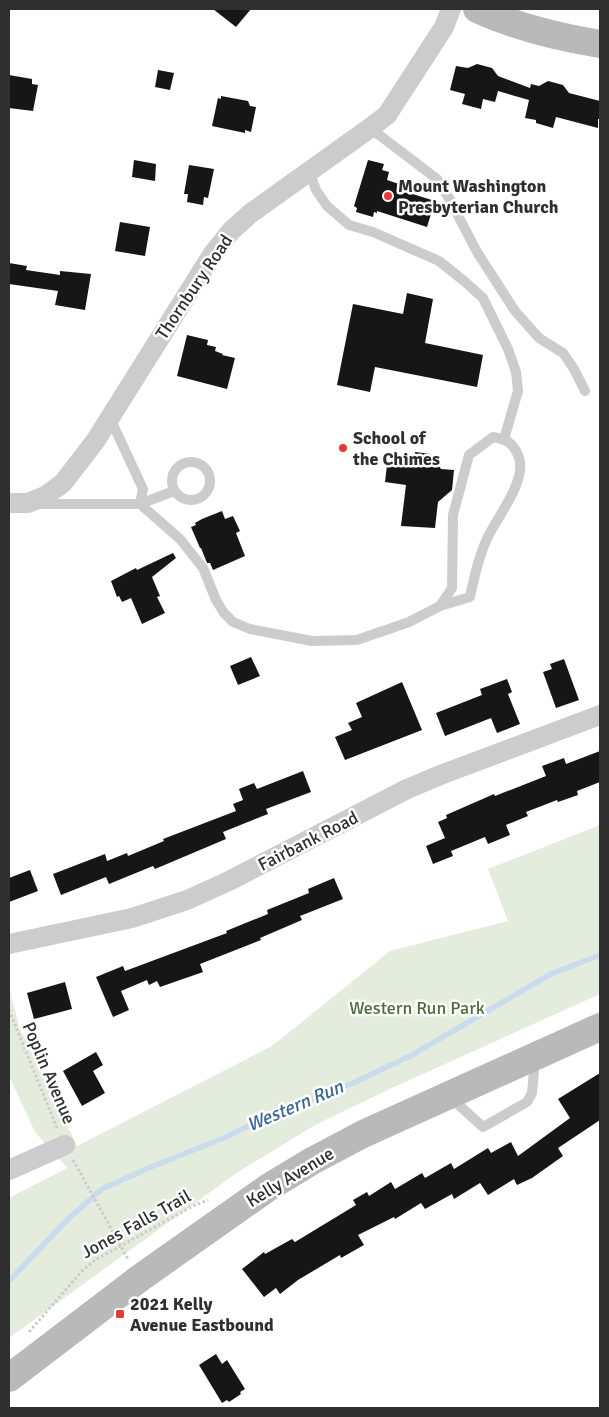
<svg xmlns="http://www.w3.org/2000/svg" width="609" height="1417" font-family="Signika,sans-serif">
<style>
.green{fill:#e4ecdd}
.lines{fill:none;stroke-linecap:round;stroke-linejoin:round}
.stream{stroke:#c9dbec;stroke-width:5.5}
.building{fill:#161616}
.path{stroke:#ccc;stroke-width:3;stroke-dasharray:2.5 2.5;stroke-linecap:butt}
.lane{stroke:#ccc;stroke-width:10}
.street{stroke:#ccc;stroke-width:20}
.secondary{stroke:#b9b9b9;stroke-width:28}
.poi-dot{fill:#e53a32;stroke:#fff;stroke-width:2}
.labels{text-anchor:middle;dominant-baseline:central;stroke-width:5;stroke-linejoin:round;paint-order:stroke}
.poi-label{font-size:18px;font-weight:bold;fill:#2f2f2f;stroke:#fff;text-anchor:start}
.street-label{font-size:18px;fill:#2f2f2f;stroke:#fff}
.park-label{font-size:18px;fill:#4d6b3c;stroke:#fff}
.water-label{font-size:19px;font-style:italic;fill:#3d6792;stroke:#fff}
</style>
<rect width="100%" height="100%" fill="#fff"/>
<polygon class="green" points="600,825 600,994 392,1088 317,1124 238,1172 9,1338 9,1198 67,1168 35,1132 9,1076 9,986 19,1027 77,1146 272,1046 390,951 508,921 488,869"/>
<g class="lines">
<polyline class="stream" points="9,1281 67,1220 102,1189 151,1167 226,1137 263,1119 353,1083 410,1056 551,974 600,955"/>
</g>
<g class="building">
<polygon points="213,9 251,9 236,27"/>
<polygon points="477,64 492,68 498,76 530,88 531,84 539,86 548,81 563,85 569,93 600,101 600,119 598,119 598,128 556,117 553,128 536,123 536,120 525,118 529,100 498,91 495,102 483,99 481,109 462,104 465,94 450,90 456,66 468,68"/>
<polygon points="158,70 174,73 170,90 155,87"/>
<polygon points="9,75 32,79 32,84 38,85 33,111 9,108"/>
<polygon points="221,96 248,101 250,106 256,107 251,132 245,130 245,133 212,126 218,98 221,99"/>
<polygon points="134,160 156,164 155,181 132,177"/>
<polygon points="368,160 384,164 382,170 389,172 387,180 405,186 403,191 435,201 427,227 377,211 377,213 374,212 373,217 356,212 357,208 354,206"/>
<polygon points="189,165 214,169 208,198 204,197 203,205 187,202 188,194 184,194"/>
<polygon points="120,222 150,227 145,256 115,251"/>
<polygon points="9,263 27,266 26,270 60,275 60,271 91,274 85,310 55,305 58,291 9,284"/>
<polygon points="407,293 433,299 425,343 483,355 477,387 375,367 370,392 337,385 353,304 403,314"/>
<polygon points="187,335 208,340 207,345 216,347 215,351 223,354 222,355 235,358 227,389 177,376"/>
<polygon points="415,452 431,454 430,465 439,466 441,469 454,470 452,490 438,502 435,528 401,526 406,485 385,482 387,465 414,467"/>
<polygon points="222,511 225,519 233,516 240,531 236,533 245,556 213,570 210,563 207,563 201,548 200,548 191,527 196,525 195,523 202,519"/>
<polygon points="173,553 176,558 152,577 160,596 157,597 165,613 142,624 131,598 122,602 119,596 117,597 111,581 136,568 137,570"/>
<polygon points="251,657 260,676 238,685 230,666"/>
<polygon points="564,659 579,700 556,708 543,672 552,669 550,664"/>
<polygon points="507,679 512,692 508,694 520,724 497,733 491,718 445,736 436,713 482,695 480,689"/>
<polygon points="402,682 422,730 345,760 335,737 352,730 348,723 362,717 356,703"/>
<polygon points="600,751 600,782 577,791 578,795 558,802 557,800 526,812 528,816 506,825 510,835 488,844 485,837 451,851 453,856 433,864 426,846 445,838 438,822 447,818 446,815 494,794 495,796 546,776 542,766 564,758 566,764"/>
<polygon points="303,771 311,792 266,809 268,814 223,832 226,839 155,869 153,866 109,884 106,877 61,895 53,874 105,854 107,861 127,853 128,856 164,841 163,839 236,811 233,804 243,800 239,789 254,783 257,789"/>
<polygon points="30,870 38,891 9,902 9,878"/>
<polygon points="334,878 343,899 300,916 302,920 260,938 261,940 200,964 203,972 160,987 157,981 149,985 147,980 121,991 129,1010 113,1017 96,977 123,966 125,971 227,933 226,931 268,914 267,910 309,893 308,889"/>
<polygon points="65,982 72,1009 34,1019 27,993"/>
<polygon points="96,1052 103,1065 93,1071 105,1093 82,1106 63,1071"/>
<polygon points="600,1073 600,1120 558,1148 563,1156 532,1178 517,1185 514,1179 488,1195 480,1183 454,1199 452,1194 425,1209 421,1203 395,1219 394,1217 358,1235 364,1245 341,1258 340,1255 298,1280 280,1294 276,1288 264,1297 242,1269 264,1252 265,1254 292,1239 295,1242 356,1205 353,1200 367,1192 369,1196 391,1182 395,1189 422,1173 425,1178 451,1163 454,1169 488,1148 491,1153 511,1142 518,1156 570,1118 558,1099"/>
<polygon points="216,1354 222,1364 227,1360 245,1389 240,1392 241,1394 229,1402 227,1400 222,1403 199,1365"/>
</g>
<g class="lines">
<g class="path">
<polyline points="9,1010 57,1128"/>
<polyline points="73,1160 128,1259"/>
<polyline points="29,1332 82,1271 95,1260 193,1206 208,1200"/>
</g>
<g class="lane">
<polyline points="370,128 437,179 450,200 477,252 515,311 539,338 563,353 574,369 585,391"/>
<polyline points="309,171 316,190 327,206 349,225 373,232 439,261 464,281 483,298 508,349 516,372 518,391 504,439"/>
<polyline points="110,418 143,489 140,504"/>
<circle cx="191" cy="481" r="19"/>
<polyline points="38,504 140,504 174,491"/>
<path d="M140,504L180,539L203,568L216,600L224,613L233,622L250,629L312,641L357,640L409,622L440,606L470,597C474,578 478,559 486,541C496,517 531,478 517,453C512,442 505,439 493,437L469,455L453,515L452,588L440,606"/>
<polyline points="451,1098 483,1127 527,1102 532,1093 535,1059"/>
</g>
<g class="street">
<polyline points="9,503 28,503 45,496 63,483 96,440 212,255 231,231 251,213 370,128 387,115 444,27 451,9"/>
<polyline points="9,944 132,918 187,900 229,881 407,789 443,774 600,715"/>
<polyline points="9,1170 65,1145"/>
</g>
<g class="secondary">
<path d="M477,9C516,27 558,37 600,44"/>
<polyline points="9,1378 140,1278 269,1187 312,1161 363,1134 600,1027"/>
</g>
</g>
<g class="poi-dot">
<circle cx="388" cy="196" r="5"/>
<circle cx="343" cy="448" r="5"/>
<rect x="115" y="1309" width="10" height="10" rx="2.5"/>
</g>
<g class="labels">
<g class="poi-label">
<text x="398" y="186">Mount Washington<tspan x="398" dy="21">Presbyterian Church</tspan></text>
<text x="353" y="438">School of<tspan x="353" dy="21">the Chimes</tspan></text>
<text x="130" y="1304">2021 Kelly<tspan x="130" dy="21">Avenue Eastbound</tspan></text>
</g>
<g class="street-label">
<text transform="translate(194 287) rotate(-56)">Thornbury Road</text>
<text transform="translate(308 841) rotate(-27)">Fairbank Road</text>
<text transform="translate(49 1073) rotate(67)">Poplin Avenue</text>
<text transform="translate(290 1177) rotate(-31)">Kelly Avenue</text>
<text transform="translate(136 1224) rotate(-29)">Jones Falls Trail</text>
</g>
<g class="park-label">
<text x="417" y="1008">Western Run Park</text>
</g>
<g class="water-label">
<text transform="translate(295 1106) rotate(-23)">Western Run</text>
</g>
</g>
<rect width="609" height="1417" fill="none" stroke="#2f2f2f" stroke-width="20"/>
</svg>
